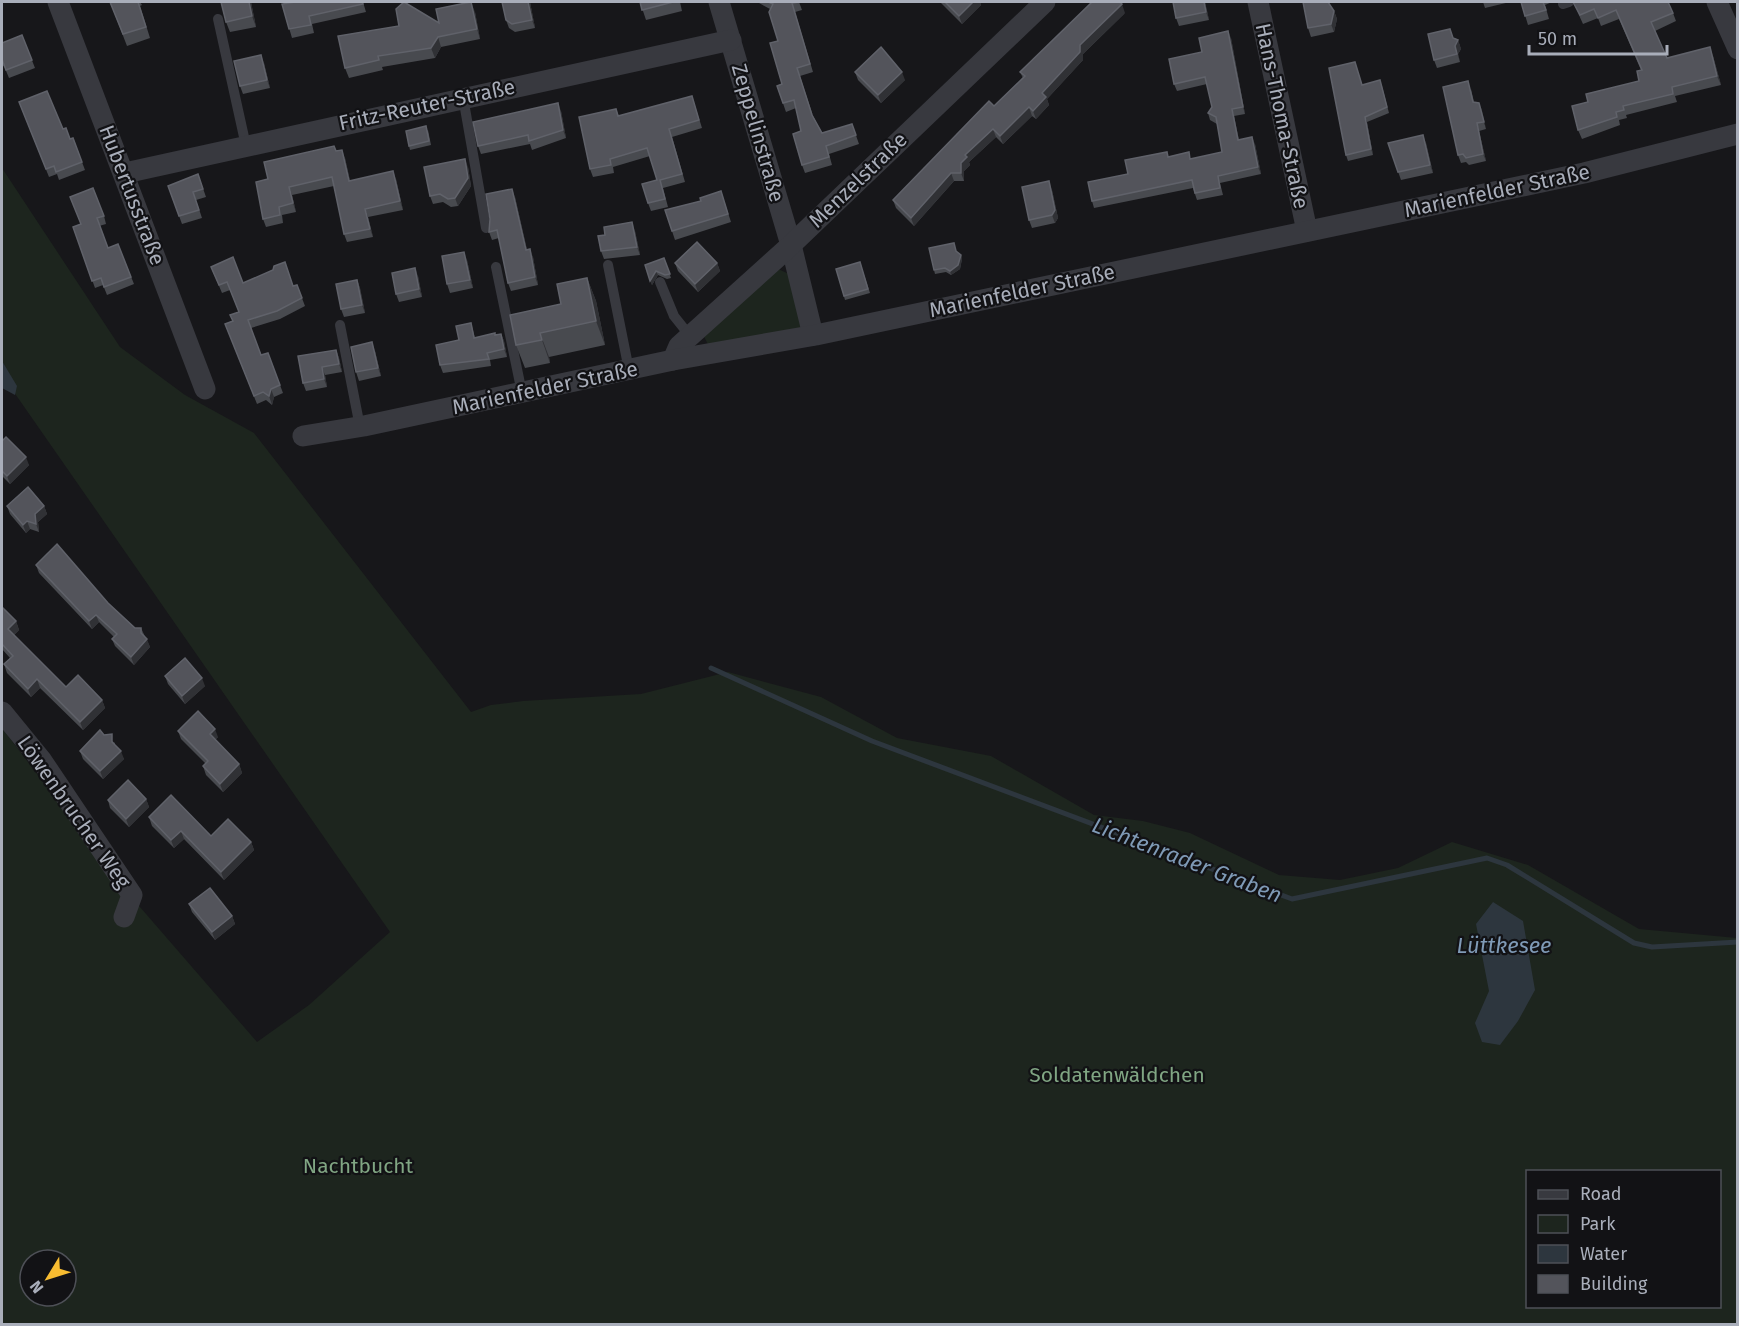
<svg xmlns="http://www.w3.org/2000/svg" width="1739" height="1326" font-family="'Fira Sans',sans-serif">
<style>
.green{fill:#1d251e;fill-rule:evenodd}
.water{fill:#2d363e}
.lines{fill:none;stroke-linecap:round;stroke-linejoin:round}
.stream{stroke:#2d363e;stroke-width:5}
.lane{stroke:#38393f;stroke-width:10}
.street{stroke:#38393f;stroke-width:21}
.wall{fill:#484a4f}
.shaded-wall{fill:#303135}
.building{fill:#53545b;stroke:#60626a;stroke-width:1.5}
.labels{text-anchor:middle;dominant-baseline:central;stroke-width:4.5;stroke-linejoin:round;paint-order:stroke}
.street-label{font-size:21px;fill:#a9aeba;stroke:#121215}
.park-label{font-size:21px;fill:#80a583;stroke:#121215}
.water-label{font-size:22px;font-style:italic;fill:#7f9ab6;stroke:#121215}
</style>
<rect width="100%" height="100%" fill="#17171a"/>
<g class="green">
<path d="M2,168L120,347L185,395L254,433L471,712L491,705L523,701L641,694L728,672L821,697L897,738L991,756L1094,815L1143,821L1190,833L1279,875L1340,880L1398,868L1452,842L1528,865L1639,929L1737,938V1324H2V728L127,892L257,1042L309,1005L390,932L2,375ZM1528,1172H1720V1306H1528ZM30,1260H66V1296H30Z"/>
<polygon points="776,268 789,274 803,330 710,348 702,333"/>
</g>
<g class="water">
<polygon points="2,361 17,386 15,395 2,388"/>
<polygon points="1493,902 1523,921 1535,990 1518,1021 1500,1045 1482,1042 1475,1023 1489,991 1476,924"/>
</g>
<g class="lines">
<polyline class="stream" points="711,668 872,741 1292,899 1487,858 1507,865 1634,943 1652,947 1738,942"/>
<g class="lane">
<polyline points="1563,4 1569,2"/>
<polyline points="218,19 246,146"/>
<polyline points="463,97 486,228"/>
<polyline points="608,265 629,370"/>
<polyline points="496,267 522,393"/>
<polyline points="660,282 674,316 690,336"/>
<polyline points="340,325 360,427"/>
</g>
<g class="street">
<polyline points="58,2 205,389"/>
<polyline points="719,2 791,245 813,335"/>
<polyline points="1258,2 1307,231"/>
<polyline points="1717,2 1738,49"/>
<polyline points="125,173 731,40"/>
<polyline points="673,360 679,346 791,245 1045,2"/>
<polyline points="303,436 364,426 673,360 816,335 1584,173 1738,134"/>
<polyline points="2,712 42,761 132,895 124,917"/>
</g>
</g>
<g class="wall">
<polygon points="110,2 140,2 142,5 140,6 150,38 127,46"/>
<polygon points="221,2 251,2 256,27 230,32 226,22"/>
<polygon points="363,2 366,12 312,24 314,33 292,38 282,4"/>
<polygon points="502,2 530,2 535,28 515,32 509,28 506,20"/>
<polygon points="640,2 680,2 682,11 646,20"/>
<polygon points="758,2 799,2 802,10 795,12 813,72 800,76 813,116 822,133 852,124 859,144 829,154 832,165 805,173 802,165 801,131 796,108 786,112 777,86 782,84 778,41 770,9 759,3"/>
<polygon points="940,2 980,2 981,5 962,24"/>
<polygon points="1173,2 1205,2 1209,20 1179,26 1176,18"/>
<polygon points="1483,2 1510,2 1485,8"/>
<polygon points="1521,2 1552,2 1545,5 1549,19 1528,25"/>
<polygon points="1573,2 1673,13 1676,21 1655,31 1667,58 1713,56 1721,85 1675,96 1677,102 1626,115 1627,118 1619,120 1620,125 1582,139 1578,130 1588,102 1639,81 1641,70 1619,19 1601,26 1598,18 1583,24"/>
<polygon points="1334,11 1337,19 1334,32 1311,37 1308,28"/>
<polygon points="475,12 480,39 441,47 435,58 382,67 383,70 349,78 345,68 439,23"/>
<polygon points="1125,13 1083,54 1083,60 1047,99 1049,105 1036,119 1032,116 1003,144 996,137 969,162 970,165 964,171 964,181 954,181 914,226 896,208 893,200 994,106 1023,78 1020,72"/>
<polygon points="22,35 35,68 9,78 4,66 2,67 2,43"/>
<polygon points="1231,38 1245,114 1234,116 1239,140 1255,144 1261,174 1220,183 1223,195 1197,200 1193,188 1094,208 1092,201 1128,174 1169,157 1191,159 1222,152 1217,124 1210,120 1208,113 1212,107 1207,84 1177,91 1174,84 1202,52"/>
<polygon points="1454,38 1458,40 1461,49 1458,54 1460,62 1437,68 1434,60"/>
<polygon points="264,63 270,88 243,94 240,86"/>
<polygon points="1357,68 1362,85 1382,86 1389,113 1367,122 1373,155 1348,161 1346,155"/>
<polygon points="855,72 905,80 881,103 858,80"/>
<polygon points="1471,89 1474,102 1479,103 1486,129 1479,131 1486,161 1469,165 1466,162 1461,163 1458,155"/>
<polygon points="692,96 702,128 672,137 685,182 663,188 668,207 651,211 648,203 657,180 650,156 613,167 614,173 593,177 590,169 616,109 619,116"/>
<polygon points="19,102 63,129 70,139 73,138 85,170 59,180 57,174 49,177"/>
<polygon points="561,111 566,138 532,150 530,144 481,154 478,146"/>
<polygon points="428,130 431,145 410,150 409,146"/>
<polygon points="1388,143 1426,143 1433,173 1401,180"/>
<polygon points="336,151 345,158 350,181 396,179 403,210 368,217 373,237 347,242 344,234 334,186 292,195 296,212 282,215 283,223 266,227 263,219 268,179"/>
<polygon points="468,167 471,186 458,206 451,207 443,202 433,204 430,196"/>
<polygon points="198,174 206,197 196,200 202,218 182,224 168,186"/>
<polygon points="1052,190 1058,218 1055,223 1032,228 1029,220"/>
<polygon points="721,191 731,222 675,240 665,210 701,201"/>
<polygon points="515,197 527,250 533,257 538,285 511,291 508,283 499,238 492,240 489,232"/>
<polygon points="104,216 106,224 99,226 108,248 118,244 134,284 107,295 103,285 95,288 73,227"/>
<polygon points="635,231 640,255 604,259 601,251 605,235"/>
<polygon points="954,243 956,252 961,255 962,259 960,269 951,275 946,272 935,274 934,270"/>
<polygon points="664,258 671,278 667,279 658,275 652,285 645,265"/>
<polygon points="467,260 473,288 450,293 447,284"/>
<polygon points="860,262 870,293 845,300 836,269"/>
<polygon points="675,263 717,263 720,271 698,292 678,271"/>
<polygon points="211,267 243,283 293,286 297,285 305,306 280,319 251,328 261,355 268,353 283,393 274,397 272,405 266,400 257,404 225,324 233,321 239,312 230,290 222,293"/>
<polygon points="418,276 422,297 399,302 396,294"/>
<polygon points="587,278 596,301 605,345 549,357 550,363 525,368 516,345 561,304"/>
<polygon points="357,280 360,288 365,313 344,317 341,309"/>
<polygon points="471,323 475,338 501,334 504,341 507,357 490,360 491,366 443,373 440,365 459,340"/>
<polygon points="336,350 339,358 342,372 325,375 327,387 306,391 303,383"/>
<polygon points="375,351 381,376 359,381 356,372"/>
<polygon points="2,441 29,465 10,484 2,476"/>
<polygon points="7,506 44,506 47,514 38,522 39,532 30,529 26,533 10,514"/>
<polygon points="36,565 108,603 135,628 141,628 150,647 134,665 115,646 112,639 114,637 99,622 92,629 39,573"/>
<polygon points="2,607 16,621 19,630 14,635 66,687 102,700 105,708 83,730 40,688 31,697 7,673 4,664 10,658 2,649"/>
<polygon points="165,676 205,686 185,704 168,684"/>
<polygon points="178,731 218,737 215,740 239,764 242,773 223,792 206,775 203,766 206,764 181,739"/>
<polygon points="104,735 115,743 115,745 124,759 103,779 83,759 80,751"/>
<polygon points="146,799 149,807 129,827 110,808 108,800"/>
<polygon points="149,817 211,836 251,842 254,850 224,880 184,839 174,848 152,826"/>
<polygon points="189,904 232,916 235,924 215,940 192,912"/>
</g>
<g class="shaded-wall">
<polygon points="249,2 251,2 256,27 252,16"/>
<polygon points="471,2 475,12 480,39 477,29"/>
<polygon points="528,2 530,2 535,28 532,20"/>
<polygon points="973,2 980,2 981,5 962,24 959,16"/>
<polygon points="1204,2 1205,2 1209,20 1206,12"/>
<polygon points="1122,4 1125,13 1083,54 1083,60 1047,99 1049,105 1036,119 1033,111 1042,93 1080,45"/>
<polygon points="1334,11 1337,19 1334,32 1331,24"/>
<polygon points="1450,29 1455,45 1458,40 1461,49 1458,54 1460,62"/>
<polygon points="1228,31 1231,38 1245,114 1243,107"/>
<polygon points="438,37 441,47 435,58 431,48"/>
<polygon points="1710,47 1713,56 1721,85 1717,76"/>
<polygon points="261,55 264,63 270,88 267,80"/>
<polygon points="902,72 905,80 881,103 878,95"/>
<polygon points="558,103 561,111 566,138 563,130"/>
<polygon points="1479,103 1482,110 1486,129 1484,122"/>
<polygon points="1029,107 1032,116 1003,144 1000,136"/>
<polygon points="1232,109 1234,116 1240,147 1238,140"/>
<polygon points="1365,117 1367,122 1373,155 1371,149"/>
<polygon points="1477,123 1479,131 1486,161 1483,154"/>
<polygon points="993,129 996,137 969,162 970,165 964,171 964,181 961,173 961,163 965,155"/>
<polygon points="1423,135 1426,143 1433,173 1430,165"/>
<polygon points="1252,137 1255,144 1261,174 1258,167"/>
<polygon points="342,150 345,158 352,189 349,181"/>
<polygon points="465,159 468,167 471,186 458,206 455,198"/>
<polygon points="393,171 396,179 403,210 400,201"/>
<polygon points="951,173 954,181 914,226 911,218"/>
<polygon points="1049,181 1052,190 1058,218 1055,223 1052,215"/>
<polygon points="289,187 292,195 296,212 293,203"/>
<polygon points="512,189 515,197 529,258 526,250"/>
<polygon points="365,209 368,217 373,237 370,229"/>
<polygon points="632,222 635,231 640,255 637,247"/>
<polygon points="530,249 533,257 538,285 535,277"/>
<polygon points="464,252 467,260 473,288 470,280"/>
<polygon points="961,255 962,259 960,269 951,275 950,271"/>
<polygon points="717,263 720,271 698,292 695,284"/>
<polygon points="415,268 418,276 422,297 419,289"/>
<polygon points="656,271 658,275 652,285 650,281"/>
<polygon points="587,278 596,301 605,345 596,321"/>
<polygon points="357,280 360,288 365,313 362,305"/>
<polygon points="540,333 549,357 550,363 542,340"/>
<polygon points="501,334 504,341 507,357 504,349"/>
<polygon points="372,342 375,351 381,376 378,368"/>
<polygon points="336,350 339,358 342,372 339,364"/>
<polygon points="322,367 325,375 327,387 324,379"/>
<polygon points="271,389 274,397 272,405 269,396"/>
<polygon points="26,457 29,465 10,484 7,476"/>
<polygon points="44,506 47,514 38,522 39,532 36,524 35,514"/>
<polygon points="27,521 30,529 26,533 23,525"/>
<polygon points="96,615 99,622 92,629 89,621"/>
<polygon points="16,621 19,630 11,637 8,629"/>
<polygon points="147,639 150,647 134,665 131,657"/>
<polygon points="202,678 205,686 185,704 182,696"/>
<polygon points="37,679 40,688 31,697 28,689"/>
<polygon points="102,700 105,708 83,730 80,722"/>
<polygon points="215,729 218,737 213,743 210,734"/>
<polygon points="121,751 124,759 103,779 100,771"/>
<polygon points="239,764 242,773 223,792 220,784"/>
<polygon points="146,799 149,807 129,827 126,819"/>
<polygon points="181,831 184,839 174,848 171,840"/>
<polygon points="251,842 254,850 224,880 221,872"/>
<polygon points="232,916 235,924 215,940 212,932"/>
</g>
<g class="building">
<polygon points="110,2 138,2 146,27 123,34"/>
<polygon points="221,2 249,2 252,16 226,22"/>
<polygon points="295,2 362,2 363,4 309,16 311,25 289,29 282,4"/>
<polygon points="404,2 439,23 436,9 471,2 477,29 438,37 431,48 378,56 379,60 345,68 338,36 399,26 396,9"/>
<polygon points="502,2 528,2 532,20 512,24 506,20"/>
<polygon points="640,2 673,2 642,10"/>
<polygon points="768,2 799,2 792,3 810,64 797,68 812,115 822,133 852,124 856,135 826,146 829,157 802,165 793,134 801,131 794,100 783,103 777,86 782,84 770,43 778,41 769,12 773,4"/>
<polygon points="945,2 973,2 959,16"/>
<polygon points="1092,2 1119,2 1122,4 1080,45 1080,52 1042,93 1046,97 1033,111 1029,107 1000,136 993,129 965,155 967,157 961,163 961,173 951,173 911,218 893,200 989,101 994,106 1025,76 1020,72"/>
<polygon points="1173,2 1204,2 1206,12 1176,18"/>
<polygon points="1303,2 1328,2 1334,11 1331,24 1308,28"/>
<polygon points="1521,2 1543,2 1546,10 1525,16"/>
<polygon points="1573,2 1668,2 1673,13 1651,22 1667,58 1710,47 1717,76 1672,87 1673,94 1623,106 1624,110 1616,112 1617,117 1578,130 1572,106 1588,102 1586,94 1639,81 1637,71 1642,70 1616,10 1598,18 1594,9 1580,15"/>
<polygon points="1450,29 1453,38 1458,40 1455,46 1457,54 1434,60 1428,34"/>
<polygon points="1228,31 1243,107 1232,109 1238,140 1252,137 1258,167 1218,176 1220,188 1195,193 1192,180 1092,201 1088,182 1128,174 1125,160 1167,152 1168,157 1189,152 1190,159 1222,152 1216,117 1208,113 1212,107 1205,77 1174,84 1169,59 1202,52 1199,38"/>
<polygon points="22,35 32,60 6,70 2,59 2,43"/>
<polygon points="881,47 902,72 878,95 855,72"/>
<polygon points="261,55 267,80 240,86 234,61"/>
<polygon points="1355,62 1362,85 1380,80 1387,107 1365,117 1371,149 1346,155 1329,68"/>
<polygon points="1468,81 1473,102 1479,103 1484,122 1477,123 1483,154 1466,158 1463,154 1458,155 1443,87"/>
<polygon points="47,91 63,129 66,128 70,139 73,138 82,162 56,172 54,166 46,169 19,102"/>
<polygon points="692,96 699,120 669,129 682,174 660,180 665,199 648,203 642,184 657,180 647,148 610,159 611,165 590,169 579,117 616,109 618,116"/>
<polygon points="558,103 563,130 529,141 528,135 478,146 473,122"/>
<polygon points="426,126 429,141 409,146 406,131"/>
<polygon points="1423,135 1430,165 1398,172 1388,143"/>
<polygon points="334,146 336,151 342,150 349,181 393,171 400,201 365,209 370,229 344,234 332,177 289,187 293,203 279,207 280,215 263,219 256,182 268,179 264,162"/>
<polygon points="465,159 468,178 455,198 448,199 440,194 430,196 424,167"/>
<polygon points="198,174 203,189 193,192 199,210 179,216 168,186"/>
<polygon points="1049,181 1055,210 1052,215 1029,220 1022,187"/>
<polygon points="93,188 104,216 97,218 108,248 118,244 131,277 104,287 101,278 92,281 73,227 81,224 70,197"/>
<polygon points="512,189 526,250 530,249 535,277 508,283 497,230 489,232 490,219 486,194"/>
<polygon points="721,191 728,214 672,231 665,210 701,201 700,198"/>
<polygon points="632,222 637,247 601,251 598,236 605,235 604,227"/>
<polygon points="697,242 717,263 695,284 675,263"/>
<polygon points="954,243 956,251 961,255 958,265 950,271 945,268 934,270 929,248"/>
<polygon points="464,252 470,280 447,284 442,256"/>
<polygon points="233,257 243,283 273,270 274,266 285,262 293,286 297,285 302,298 277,311 248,320 261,355 268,353 280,385 271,389 269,396 263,392 254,396 225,324 233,321 230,315 239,312 227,282 219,285 211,267"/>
<polygon points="664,258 670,274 665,275 656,271 650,281 645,265"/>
<polygon points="860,262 868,289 844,296 836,269"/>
<polygon points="415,268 419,289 396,294 392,273"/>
<polygon points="587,278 596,321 540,333 542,340 516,345 510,315 561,304 557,284"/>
<polygon points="357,280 362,305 341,309 336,284"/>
<polygon points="471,323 474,338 495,333 495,335 501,334 504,349 487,353 489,359 440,365 436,345 459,340 456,326"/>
<polygon points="372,342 378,368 356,372 351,347"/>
<polygon points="336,350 339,364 322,367 324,379 303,383 298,356"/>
<polygon points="6,437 26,457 7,476 2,471 2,441"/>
<polygon points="28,487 44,506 35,514 36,524 27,521 23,525 7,506"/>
<polygon points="57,544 108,603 135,628 141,628 141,633 147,639 131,657 112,639 117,634 96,615 89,621 36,565"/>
<polygon points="2,607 16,621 8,629 66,687 78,675 102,700 80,722 37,679 28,689 4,664 13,656 2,644"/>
<polygon points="185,658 202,678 182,696 165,676"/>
<polygon points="198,711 215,729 210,734 239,764 220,784 203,766 208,761 178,731"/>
<polygon points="100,730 104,735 112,734 112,742 121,751 100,771 80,751"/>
<polygon points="128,780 146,799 126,819 108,800"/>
<polygon points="171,795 211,836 228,819 251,842 221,872 181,831 171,840 149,817"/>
<polygon points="210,888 232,916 212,932 189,904"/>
</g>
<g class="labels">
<g class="street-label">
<text transform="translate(427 105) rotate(-12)">Fritz-Reuter-Straße</text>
<text transform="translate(1282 116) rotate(78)">Hans-Thoma-Straße</text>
<text transform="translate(758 133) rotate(74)">Zeppelinstraße</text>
<text transform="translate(858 180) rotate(-44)">Menzelstraße</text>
<text transform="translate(1497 191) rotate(-12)">Marienfelder Straße</text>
<text transform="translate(132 195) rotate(69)">Hubertusstraße</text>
<text transform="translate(1022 291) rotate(-12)">Marienfelder Straße</text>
<text transform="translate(545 388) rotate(-12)">Marienfelder Straße</text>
<text transform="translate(74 812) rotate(55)">Löwenbrucher Weg</text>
</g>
<g class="park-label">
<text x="1117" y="1075">Soldatenwäldchen</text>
<text x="358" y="1166">Nachtbucht</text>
</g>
<g class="water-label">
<text transform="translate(1187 860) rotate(21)">Lichtenrader Graben</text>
<text x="1504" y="945">Lüttkesee</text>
</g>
</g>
<rect width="1739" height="1326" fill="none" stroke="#a9aeba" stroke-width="6"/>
<rect x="1526" y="1170" width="195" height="138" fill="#121215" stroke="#4e5057" stroke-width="1.5"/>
<rect x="1538" y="1190" width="30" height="9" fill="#38393f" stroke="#4e5057" stroke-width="1.5"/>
<text x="1580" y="1200" font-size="18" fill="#a9aeba">Road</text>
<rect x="1538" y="1215" width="30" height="18" fill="#1d251e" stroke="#4e5057" stroke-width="1.5"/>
<text x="1580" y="1230" font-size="18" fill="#a9aeba">Park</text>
<rect x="1538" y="1245" width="30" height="18" fill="#2d363e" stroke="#4e5057" stroke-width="1.5"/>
<text x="1580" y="1260" font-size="18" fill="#a9aeba">Water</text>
<rect x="1538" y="1275" width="30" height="18" fill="#53545b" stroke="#4e5057" stroke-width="1.5"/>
<text x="1580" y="1290" font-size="18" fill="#a9aeba">Building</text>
<g transform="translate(48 1278) rotate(232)"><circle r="28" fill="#121215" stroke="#4e5057" stroke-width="1.5"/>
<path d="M0-4.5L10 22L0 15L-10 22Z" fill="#f8bc31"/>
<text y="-9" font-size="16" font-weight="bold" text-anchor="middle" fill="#a9aeba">N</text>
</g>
<path d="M1529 45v9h138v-9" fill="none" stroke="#a9aeba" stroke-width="3"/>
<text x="1538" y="45" font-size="18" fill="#a9aeba" stroke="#121215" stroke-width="4.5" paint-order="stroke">50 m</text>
</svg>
